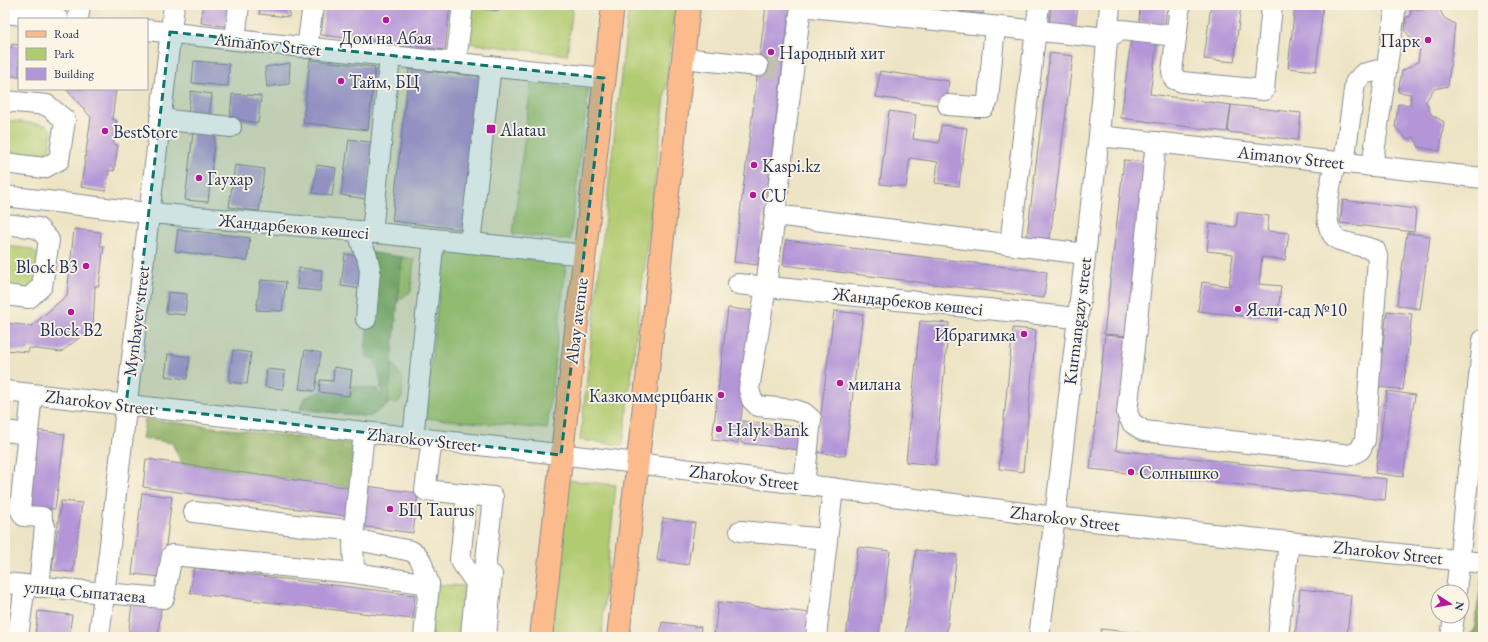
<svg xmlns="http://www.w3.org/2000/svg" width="1488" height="642" font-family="'EB Garamond',serif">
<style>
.green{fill:#b1cb71;stroke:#667d68}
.forest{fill:#8caf63;stroke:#546f60}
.building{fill:#b496d8}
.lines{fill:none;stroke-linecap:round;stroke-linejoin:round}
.minor-tunnel{stroke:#c3c0b0;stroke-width:20;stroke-dasharray:20 10;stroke-linecap:butt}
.minor-casing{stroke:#848a92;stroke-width:22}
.major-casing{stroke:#848a92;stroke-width:24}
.minor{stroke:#fff;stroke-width:20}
.major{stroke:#fbbb8c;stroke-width:22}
.marked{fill:#0f766e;fill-opacity:0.2;stroke:#0f766e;stroke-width:3;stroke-dasharray:8 5;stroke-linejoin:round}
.poi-dot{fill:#b5179e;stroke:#fcf5e5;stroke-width:1.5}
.labels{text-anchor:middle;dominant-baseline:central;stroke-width:3.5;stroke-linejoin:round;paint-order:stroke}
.poi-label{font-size:18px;fill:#1b2f5e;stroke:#fcf5e5;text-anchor:start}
.street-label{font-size:18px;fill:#1b2f5e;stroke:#fcf5e5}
</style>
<rect width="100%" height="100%" fill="#fcf5e5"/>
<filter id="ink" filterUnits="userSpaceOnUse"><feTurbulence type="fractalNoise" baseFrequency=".025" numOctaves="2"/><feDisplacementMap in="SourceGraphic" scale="8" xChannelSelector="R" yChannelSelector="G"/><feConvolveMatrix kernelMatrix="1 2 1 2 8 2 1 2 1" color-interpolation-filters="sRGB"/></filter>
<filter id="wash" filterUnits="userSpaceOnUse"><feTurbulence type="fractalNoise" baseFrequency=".012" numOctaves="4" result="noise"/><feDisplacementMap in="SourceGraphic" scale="16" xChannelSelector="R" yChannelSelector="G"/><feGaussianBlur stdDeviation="0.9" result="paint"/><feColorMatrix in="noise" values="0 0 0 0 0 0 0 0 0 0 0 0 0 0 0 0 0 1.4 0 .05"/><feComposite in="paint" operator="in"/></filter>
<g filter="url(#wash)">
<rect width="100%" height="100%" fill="#ede4c5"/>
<g class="green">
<polygon points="472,5 573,5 567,55 468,43"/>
<polygon points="629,5 676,5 623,445 580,440"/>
<polygon points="531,83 588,90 570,240 513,234"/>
<polygon points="5,120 46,125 52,131 48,160 5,158"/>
<polygon points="5,246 31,249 40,256 36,288 5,290"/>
<polygon points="452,250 566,263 547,429 425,418 443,256"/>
<polygon points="402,257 414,259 411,291 398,301"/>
<polygon points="392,363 403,379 402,398 397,403 388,402"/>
<polygon points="569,480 616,485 605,589 602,637 551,637"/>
<polygon points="429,584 464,586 459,637 424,637"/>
</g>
<g class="forest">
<polygon points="368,252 402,257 388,404 370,417 300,409 304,398 319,392 349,396 350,385 377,389 382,398 380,379 375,360 365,356 372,257"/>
<polygon points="145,419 358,444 351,488 182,464 172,443 142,438"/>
<polygon points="1482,578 1483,578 1483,637 1465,637 1474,631"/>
</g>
<g id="blocks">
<g class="building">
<polygon points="203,5 232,5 230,27 201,23"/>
<polygon points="261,5 290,5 289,17 259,14"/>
<polygon points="325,5 450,5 445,50 321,35"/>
<polygon points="483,5 500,5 499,11 483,9"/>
<polygon points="766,5 790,5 758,265 734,262"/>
<polygon points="960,5 985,5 983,14 959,11"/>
<polygon points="1051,5 1078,5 1075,28 1049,25"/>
<polygon points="1140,5 1167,5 1165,25 1139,22"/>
<polygon points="1211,5 1241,5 1234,62 1204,59"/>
<polygon points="1295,5 1323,5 1316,71 1288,68"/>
<polygon points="1424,6 1439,8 1444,18 1455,24 1448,86 1434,89 1426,101 1431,114 1444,122 1440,151 1419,147 1414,137 1407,139 1395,127 1398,104 1410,105 1411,94 1398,92 1402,71 1418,62 1420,48 1405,31 1406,17 1410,17 1411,8 1423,10"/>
<polygon points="1131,39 1157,42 1150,94 1231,105 1227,132 1121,118"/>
<polygon points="12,44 19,45 19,77 5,75 5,47 11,48"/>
<polygon points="1050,53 1073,56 1050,239 1027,236"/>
<polygon points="310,60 375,67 368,130 303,123"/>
<polygon points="194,61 229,64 228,86 192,83"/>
<polygon points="290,63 289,84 267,87 265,67"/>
<polygon points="409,69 484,77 467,230 392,221"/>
<polygon points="880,71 949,81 946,106 876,97"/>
<polygon points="66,89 116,89 112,119 117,121 113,144 118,145 114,171 109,170 106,191 81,187 91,117"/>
<polygon points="191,91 212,94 209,117 188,114"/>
<polygon points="232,94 261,96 258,123 230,118"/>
<polygon points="1231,105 1301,113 1298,140 1228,132"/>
<polygon points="889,111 916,115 913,139 939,143 941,125 967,128 959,186 935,183 938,162 910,158 906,187 880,184"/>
<polygon points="193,133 215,136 208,202 185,200"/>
<polygon points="349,139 375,143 366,199 341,195"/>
<polygon points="1124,160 1148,162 1128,336 1104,334"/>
<polygon points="235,165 264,169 259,211 229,207"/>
<polygon points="317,165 336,168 332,196 313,193"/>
<polygon points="1343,200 1416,209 1414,232 1340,223"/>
<polygon points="1238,212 1269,216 1267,231 1289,233 1285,260 1262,257 1259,284 1281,286 1277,320 1198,311 1202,282 1229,286 1233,254 1207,251 1210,224 1236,227"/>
<polygon points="74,229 101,232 100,246 104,246 99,286 95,286 93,327 61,352 29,348 28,352 5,350 5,323 32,326 67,295"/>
<polygon points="178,229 250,238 247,261 175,251"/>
<polygon points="1407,233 1430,236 1420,309 1397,305"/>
<polygon points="786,240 1047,272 1044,298 783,265"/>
<polygon points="345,254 366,257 362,289 341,286"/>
<polygon points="299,268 322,270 320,291 297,289"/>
<polygon points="261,280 286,282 282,311 256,310"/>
<polygon points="168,292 187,294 185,315 166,313"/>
<polygon points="728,308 754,311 738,443 712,440"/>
<polygon points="834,311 863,314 845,456 816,452"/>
<polygon points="1387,311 1412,314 1403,390 1378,387"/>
<polygon points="920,321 949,323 935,465 906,462"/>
<polygon points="1013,328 1036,330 1023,472 999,469"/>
<polygon points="1105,335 1128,337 1116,450 1387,479 1385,500 1090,469"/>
<polygon points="233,350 251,353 247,384 229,382"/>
<polygon points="305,350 321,353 315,391 299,389"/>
<polygon points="168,354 190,357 187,379 165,376"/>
<polygon points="334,367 352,370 349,396 319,392 320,380 333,381"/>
<polygon points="267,369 285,371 283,389 265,387"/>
<polygon points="1387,391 1415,395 1403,477 1375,473"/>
<polygon points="743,421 803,428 800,450 741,443"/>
<polygon points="34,430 65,434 55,509 24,505"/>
<polygon points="146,459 351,488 347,516 143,487"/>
<polygon points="366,486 418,493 413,533 361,526"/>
<polygon points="142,493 172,497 162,577 132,574"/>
<polygon points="61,501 82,503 73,572 52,570"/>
<polygon points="663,518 695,523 688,565 657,560"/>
<polygon points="858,547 890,551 879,637 846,637"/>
<polygon points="916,550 957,555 946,637 905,637"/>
<polygon points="194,568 415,595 413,619 190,593"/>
<polygon points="1300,589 1351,595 1347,637 1295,637"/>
<polygon points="718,602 810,613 807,637 714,637"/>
<polygon points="132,603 161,608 158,637 128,637"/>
<polygon points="38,611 72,615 69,637 35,637"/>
<polygon points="662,622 701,627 700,637 660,637"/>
<polygon points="1101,629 1154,635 1154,637 1100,637"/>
</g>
</g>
</g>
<g filter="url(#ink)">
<use href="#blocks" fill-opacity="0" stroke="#848a92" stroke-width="1"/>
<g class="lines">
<polyline class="minor-tunnel" points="758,66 782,69"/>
<defs>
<g id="minor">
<polyline points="1180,5 1172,72 1174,79 1182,82 1264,90 1272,5"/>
<polyline points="5,13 58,19"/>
<polyline points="78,19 80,5"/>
<polyline points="147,30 235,40 604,78"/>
<polyline points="235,40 239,5"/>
<polyline points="307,48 313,5"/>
<polyline points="683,58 758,66"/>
<polyline points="456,62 463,5"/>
<polyline points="5,101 47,105 65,120 59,160 44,168 5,163"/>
<polyline points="948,105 976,107 984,107 988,100 995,27"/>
<polyline points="160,119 231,127"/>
<polyline points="1099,136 1483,178"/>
<path d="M1156,142L1127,413L1132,423L1144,431L1351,455L1360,450L1365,440L1378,259L1375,250C1367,247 1341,242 1337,239C1318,225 1332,181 1335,162"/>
<polyline points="1344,163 1355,83 1363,74 1387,68"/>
<polyline points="1372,166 1396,5"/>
<polyline points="5,196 139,212 358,231 584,255"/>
<polyline points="775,215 1085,254"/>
<polyline points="5,224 38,228 49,240 42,286 29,298 5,295"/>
<polyline points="358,231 363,248 367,256 370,270 366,319"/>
<polyline points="372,233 390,56"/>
<polyline points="470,243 491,66"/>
<polyline points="1010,244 1039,5"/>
<polyline points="738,284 1077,318"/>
<polyline points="5,391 637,463 1055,517 1483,563"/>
<polyline points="32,394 20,509 24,516 42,517"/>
<polyline points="5,431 28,434"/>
<polyline points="413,438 434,239"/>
<polyline points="432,440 425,490 493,497 485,569 492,575 486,636 471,634 476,583 460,560 467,494"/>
<polyline points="804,485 811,419 804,413 795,410 758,406 752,400 749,389 766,287 801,6 1107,38 1121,30 1176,36"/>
<polyline points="194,512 303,526 353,530"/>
<polyline points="740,531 827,539"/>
<polyline points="353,539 411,551 417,555 421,561 429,584 424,637"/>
<polyline points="354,573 353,539 364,432"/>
<polyline points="5,583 104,593 164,598 172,555 354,573 429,584"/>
<polyline points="39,587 45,526"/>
<polyline points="1456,592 1483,340"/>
<polyline points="18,637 25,585"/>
<polyline points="99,637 174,5"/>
<polyline points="816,637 833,488"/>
<polyline points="1039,637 1055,517 1099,136 1110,5"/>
<polyline points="1278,637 1289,542"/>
<polyline points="1451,637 1454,616"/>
</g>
<g id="major">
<polyline points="541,637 613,5"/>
<polyline points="618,637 689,5"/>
</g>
</defs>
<use href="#minor" class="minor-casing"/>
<use href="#major" class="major-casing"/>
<use href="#minor" class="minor"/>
<use href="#major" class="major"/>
</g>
</g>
<path class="marked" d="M170,32L604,78L561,455L126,405Z"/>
<g class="poi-dot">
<circle cx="386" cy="20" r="4"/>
<circle cx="1428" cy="40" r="4"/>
<circle cx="771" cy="52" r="4"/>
<circle cx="341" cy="81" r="4"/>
<rect x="486" y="124" width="10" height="10" rx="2"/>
<circle cx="105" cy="131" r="4"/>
<circle cx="754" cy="165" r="4"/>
<circle cx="199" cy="178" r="4"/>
<circle cx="753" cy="195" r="4"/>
<circle cx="86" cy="266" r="4"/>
<circle cx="1238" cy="309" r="4"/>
<circle cx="71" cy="312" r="4"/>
<circle cx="1024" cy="334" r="4"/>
<circle cx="840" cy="383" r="4"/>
<circle cx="721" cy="395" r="4"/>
<circle cx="719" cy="429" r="4"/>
<circle cx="1131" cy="472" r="4"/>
<circle cx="390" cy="509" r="4"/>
</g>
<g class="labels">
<g class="poi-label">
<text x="386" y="37" text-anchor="middle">Дом на Абая</text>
<text x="1420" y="40" text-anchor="end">Парк</text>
<text x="779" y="52">Народный хит</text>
<text x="349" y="81">Тайм, БЦ</text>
<text x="500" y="129">Alatau</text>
<text x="113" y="131">BestStore</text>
<text x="762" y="165">Kaspi.kz</text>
<text x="207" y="178">Гаухар</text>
<text x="761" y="195">CU</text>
<text x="78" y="266" text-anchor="end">Block B3</text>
<text x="1246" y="309">Ясли-сад №10</text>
<text x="71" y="329" text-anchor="middle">Block B2</text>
<text x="1016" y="334" text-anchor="end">Ибрагимка</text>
<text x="848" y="383">милана</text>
<text x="713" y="395" text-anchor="end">Казкоммерцбанк</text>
<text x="727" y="429">Halyk Bank</text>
<text x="1139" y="472">Солнышко</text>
<text x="398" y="509">БЦ Taurus</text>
</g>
<g class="street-label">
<text transform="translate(268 44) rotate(6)">Aimanov Street</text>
<text transform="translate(1291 157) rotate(6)">Aimanov Street</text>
<text transform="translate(294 226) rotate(5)">Жандарбеков көшесі</text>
<text transform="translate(908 301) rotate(6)">Жандарбеков көшесі</text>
<text transform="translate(136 321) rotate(-83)">Mynbayev street</text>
<text transform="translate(576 321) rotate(-83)">Abay avenue</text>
<text transform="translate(1077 321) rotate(-83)">Kurmangazy street</text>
<text transform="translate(100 402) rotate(7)">Zharokov Street</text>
<text transform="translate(422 439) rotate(6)">Zharokov Street</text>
<text transform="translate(744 477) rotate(7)">Zharokov Street</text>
<text transform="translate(1065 518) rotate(7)">Zharokov Street</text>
<text transform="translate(1388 552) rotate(6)">Zharokov Street</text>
<text transform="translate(85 591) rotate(5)">улица Сыпатаева</text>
</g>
</g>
<rect width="1488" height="642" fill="none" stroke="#fcf5e5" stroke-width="20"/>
<rect x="18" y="18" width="130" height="72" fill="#fcf5e5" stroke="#a2a6af"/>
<rect x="26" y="31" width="20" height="6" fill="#fbbb8c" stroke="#a2a6af"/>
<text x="54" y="38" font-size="12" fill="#1b2f5e">Road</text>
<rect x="26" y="48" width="20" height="12" fill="#b1cb71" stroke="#a2a6af"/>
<text x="54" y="58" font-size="12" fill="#1b2f5e">Park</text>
<rect x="26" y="68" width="20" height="12" fill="#b496d8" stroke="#a2a6af"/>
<text x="54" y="78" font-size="12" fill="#1b2f5e">Building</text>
<g transform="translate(1450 604) rotate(102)"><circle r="19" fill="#fcf5e5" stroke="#a2a6af"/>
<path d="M0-3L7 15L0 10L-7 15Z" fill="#b5179e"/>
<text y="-6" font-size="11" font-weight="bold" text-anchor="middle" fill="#1b2f5e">N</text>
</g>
</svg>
